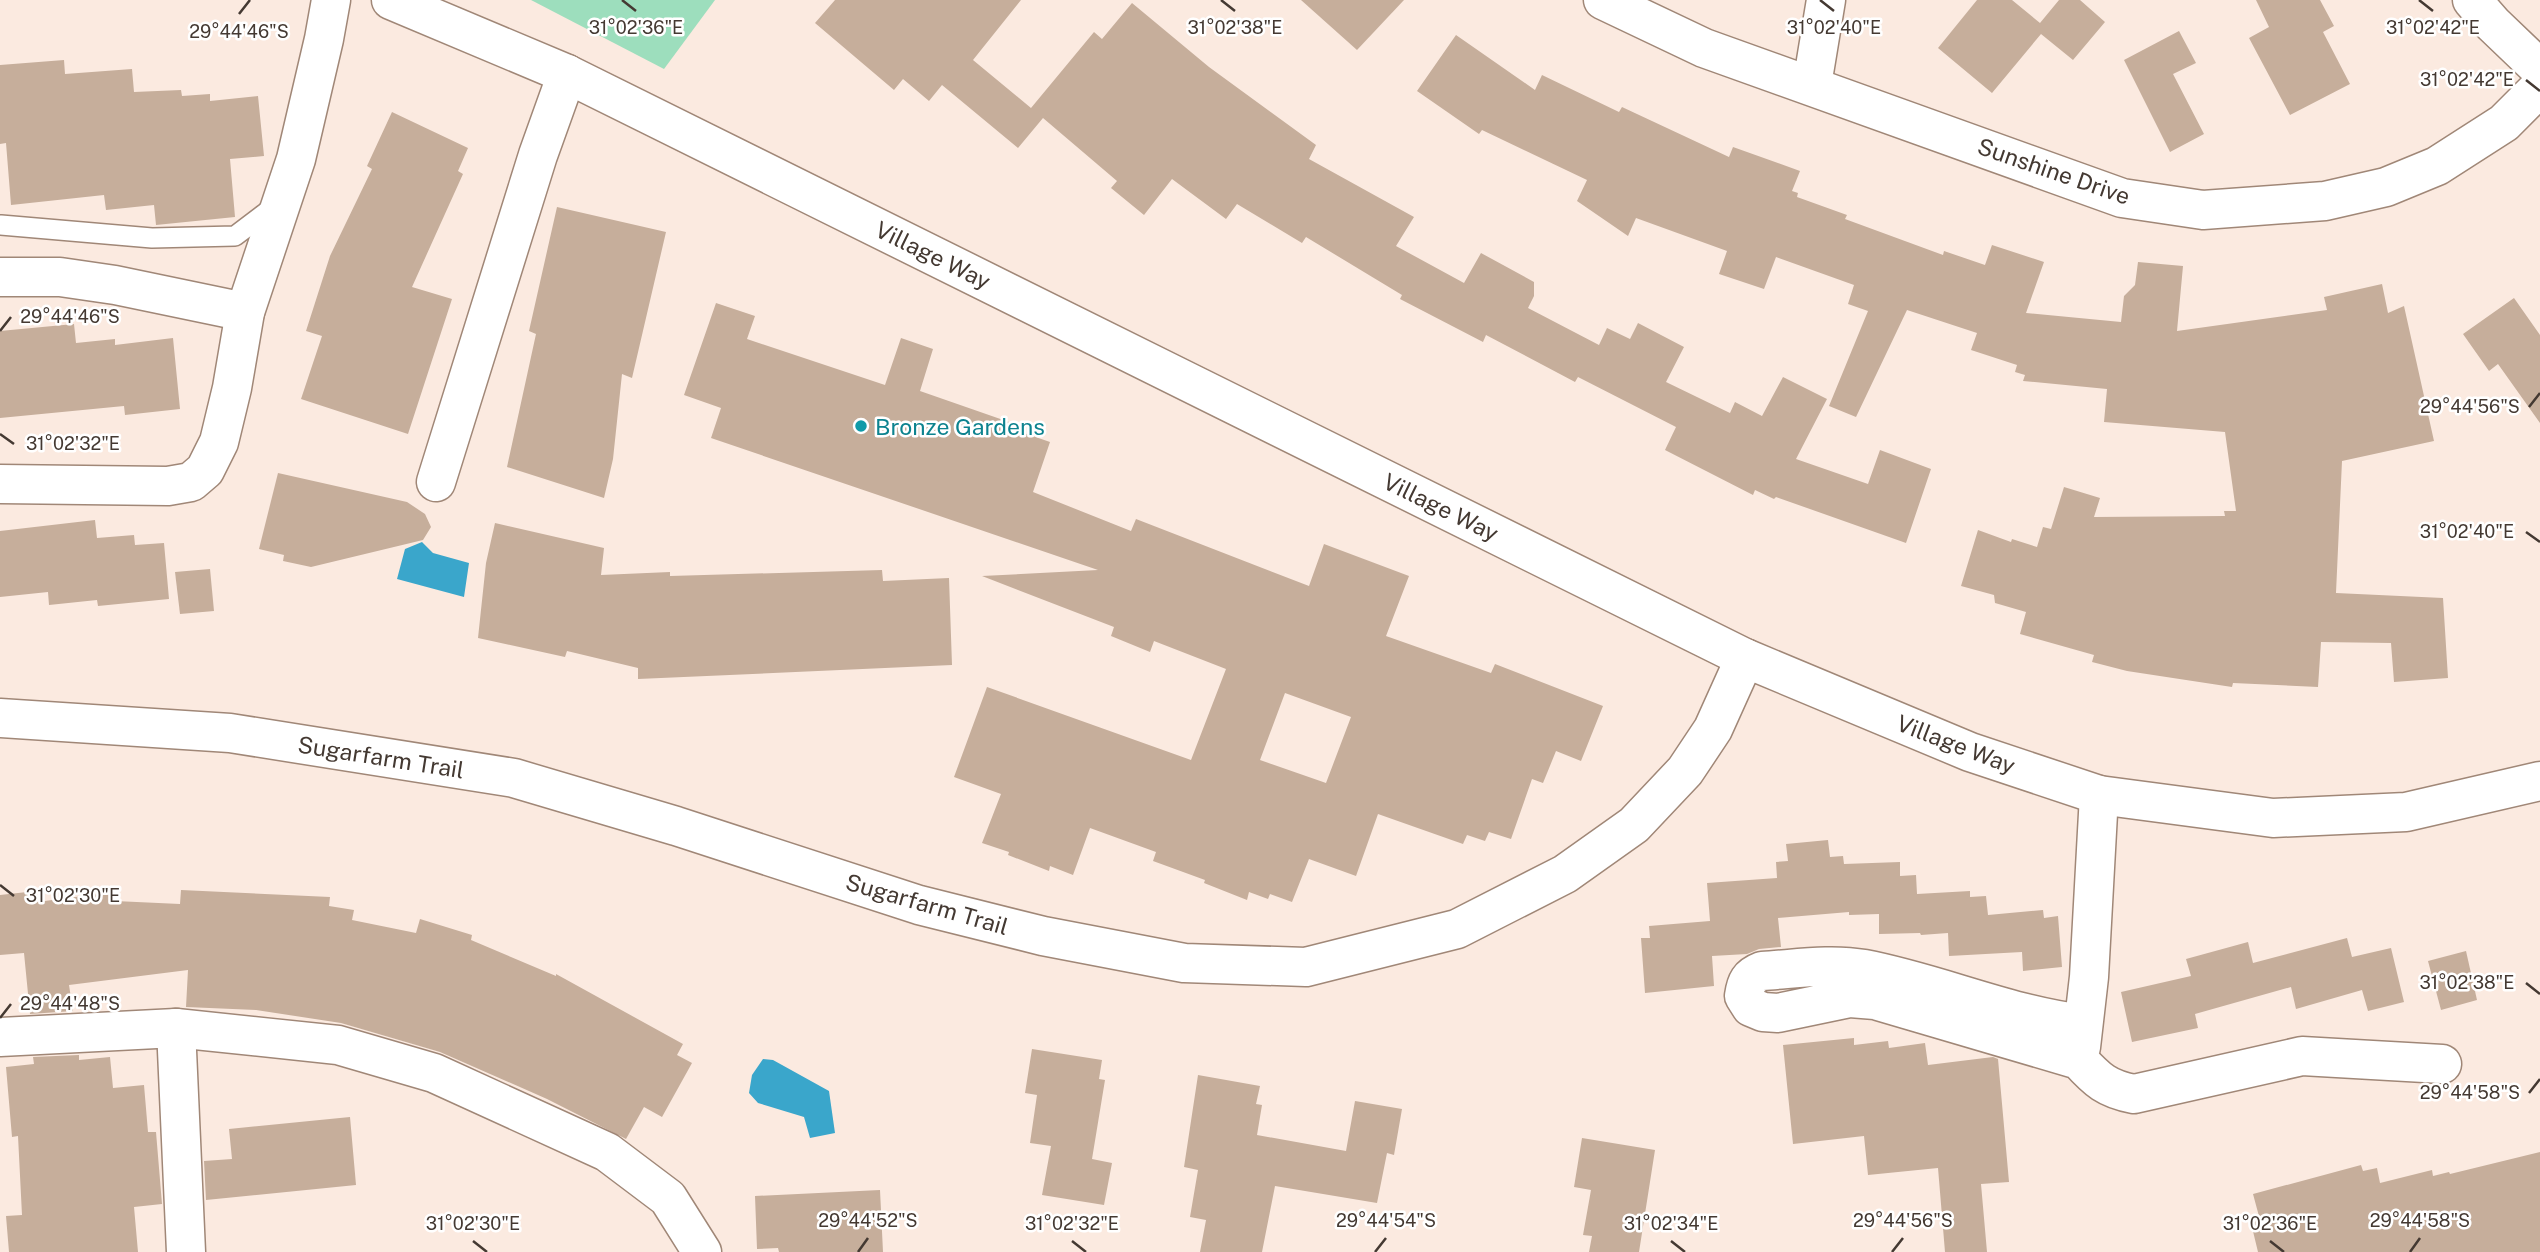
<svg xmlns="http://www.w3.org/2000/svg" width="2540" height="1252" font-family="'Public Sans',sans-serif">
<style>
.green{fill:#9ddebd}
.water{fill:#3aa6cb}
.building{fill:#c6ae9b;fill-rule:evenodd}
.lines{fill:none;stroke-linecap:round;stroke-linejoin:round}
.service-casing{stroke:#a08777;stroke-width:22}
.minor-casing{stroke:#a08777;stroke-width:41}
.service{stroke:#fff;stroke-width:19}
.minor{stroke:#fff;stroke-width:38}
.ticks{fill:none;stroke:#443932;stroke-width:2.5}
.culture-dot{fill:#0f9aa8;stroke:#fff;stroke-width:2.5}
.labels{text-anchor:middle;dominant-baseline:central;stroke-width:5;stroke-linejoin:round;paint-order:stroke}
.street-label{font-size:23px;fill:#443932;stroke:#fff}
.culture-label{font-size:23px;fill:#0d838f;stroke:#fff;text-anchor:start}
.ticks-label{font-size:18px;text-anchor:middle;fill:#443932;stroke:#fff;stroke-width:5;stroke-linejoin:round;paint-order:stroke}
</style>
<rect width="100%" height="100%" fill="#fbeae0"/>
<polygon class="green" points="531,0 715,0 664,69"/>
<g class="water">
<polygon points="422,542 433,553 469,563 464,597 397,579 405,549"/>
<polygon points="763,1059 773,1060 829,1091 835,1133 810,1138 804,1117 758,1103 749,1093 752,1075"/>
</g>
<g class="building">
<polygon points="835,0 1021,0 973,60 1031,108 1094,32 1102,39 1132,3 1209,67 1316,145 1309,159 1414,217 1396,246 1464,283 1481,253 1534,282 1534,296 1528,308 1599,345 1607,328 1630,339 1638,323 1684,347 1666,382 1730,413 1735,402 1762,416 1783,377 1827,399 1796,459 1868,484 1880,450 1931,469 1906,543 1776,497 1774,499 1755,490 1753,495 1665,450 1676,427 1578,377 1575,382 1486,335 1483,342 1400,299 1402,295 1306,237 1302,243 1237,204 1226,219 1172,179 1144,215 1111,188 1117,181 1043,118 1018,148 942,85 929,101 903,79 894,90 815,23"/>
<polygon points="1301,0 1404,0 1357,50"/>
<polygon points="1977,0 2012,0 2040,23 2059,0 2080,0 2105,22 2073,60 2041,34 1992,93 1938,48"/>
<polygon points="2256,0 2320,0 2334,26 2323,32 2350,84 2290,115 2249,38 2269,27"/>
<polygon points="2179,31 2196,63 2173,74 2204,134 2170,152 2124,60"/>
<polygon points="1456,35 1535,90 1542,75 1619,112 1622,107 1729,157 1733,147 1800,171 1792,191 1798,193 1797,197 1847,215 1845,219 1943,255 1944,251 1985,265 1992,245 2044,262 2026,313 2121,322 2124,296 2135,285 2138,262 2183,266 2177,331 2327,310 2324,297 2382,284 2388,313 2404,306 2434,441 2342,461 2336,593 2443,598 2448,678 2394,682 2391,643 2321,642 2318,687 2233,683 2232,687 2127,671 2092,662 2094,655 2020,634 2026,612 1995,603 1994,595 1961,586 1978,530 2011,542 2012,539 2037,547 2043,527 2051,529 2064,487 2100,498 2094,517 2225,516 2224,511 2236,511 2225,432 2104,422 2107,389 2023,381 2025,375 2015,372 2017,365 1971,350 1977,333 1907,310 1856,417 1829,406 1868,311 1848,304 1854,285 1776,257 1764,289 1719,274 1727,251 1636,218 1628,236 1577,201 1587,180 1482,130 1479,134 1417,91"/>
<polygon points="64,60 65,74 132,69 134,92 181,90 182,96 210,94 210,101 258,96 264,156 230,159 235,217 156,225 154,205 106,210 104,195 11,205 6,143 0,144 0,65"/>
<polygon points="392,112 468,148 458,171 463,174 412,287 452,299 408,434 301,399 322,336 306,331 330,256 372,169 367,166"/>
<polygon points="557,207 666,232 632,378 622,374 613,459 604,498 507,467 536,334 529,331"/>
<polygon points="2514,298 2540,335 2540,423 2498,364 2489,371 2463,334"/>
<path d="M716,303L755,316L747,339L885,385L901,338L933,349L920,391L1009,422L1007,427L1050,442L1033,492L1131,531L1136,519L1309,586L1324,544L1409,576L1386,636L1491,673L1495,664L1603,706L1581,761L1556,751L1543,783L1532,779L1511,839L1489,832L1485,841L1467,835L1463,844L1378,814L1356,876L1309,859L1292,902L1270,894L1268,899L1249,892L1247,900L1204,883L1205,880L1153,861L1156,852L1090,828L1073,875L1050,866L1049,871L1008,855L1009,852L982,843L1001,794L954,777L987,687L1191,760L1226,669L1154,641L1150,652L1111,636L1114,627L982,576L1098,570L711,438L721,408L684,395ZM1285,693L1351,717L1326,783L1260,760Z"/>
<polygon points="74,324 76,343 115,339 115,345 173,338 180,409 125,415 124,406 0,418 0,331"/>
<polygon points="278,473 407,502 425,514 431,527 423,540 311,567 283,561 284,555 259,549"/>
<polygon points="95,520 97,538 134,535 135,545 164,543 169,599 98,606 97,600 49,605 48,592 0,597 0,531"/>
<polygon points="495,523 604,548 601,575 670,572 670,576 882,570 883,581 949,578 952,665 638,679 638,668 567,651 565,657 478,638 486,563"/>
<polygon points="210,569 214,611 180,614 175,572"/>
<polygon points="1828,840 1830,857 1843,856 1844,864 1900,862 1900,876 1916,875 1917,894 1970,891 1970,897 1986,896 1988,915 2043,910 2044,918 2058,916 2062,967 2023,971 2022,952 1949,956 1948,933 1921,935 1920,933 1879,934 1879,914 1849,915 1849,912 1778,918 1781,947 1759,949 1747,954 1712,956 1714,986 1645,993 1641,938 1650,938 1649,926 1710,921 1707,883 1777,878 1776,862 1788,861 1786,844"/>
<polygon points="181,890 330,897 329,906 354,910 352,920 416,933 420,919 472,935 471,940 556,976 556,974 683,1044 677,1055 692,1063 662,1117 644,1107 626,1139 547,1099 440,1052 341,1023 256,1010 186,1007 188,970 69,985 73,1011 30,1014 24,953 0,955 0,895 36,891 37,902 114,892 115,901 180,904"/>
<polygon points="2347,938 2352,957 2391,948 2404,1002 2368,1011 2362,990 2296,1009 2291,987 2195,1014 2198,1028 2132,1042 2121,992 2191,976 2186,959 2248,942 2253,963"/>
<polygon points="2466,951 2477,1000 2441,1010 2428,961"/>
<polygon points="1854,1038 1854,1045 1888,1041 1889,1048 1925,1043 1928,1065 1993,1057 1998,1059 2009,1182 1981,1184 1987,1252 1945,1252 1938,1168 1868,1175 1864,1136 1793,1144 1783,1045"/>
<polygon points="1032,1049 1102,1060 1099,1079 1105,1080 1092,1159 1112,1163 1104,1205 1042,1195 1051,1146 1030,1143 1037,1095 1025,1093"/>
<polygon points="79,1055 79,1060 110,1057 113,1088 144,1085 148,1132 156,1132 162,1204 134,1207 138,1252 9,1252 6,1216 22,1215 18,1136 12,1137 6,1067 34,1064 33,1057"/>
<polygon points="1198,1075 1260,1086 1256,1104 1262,1105 1257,1135 1346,1151 1355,1101 1402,1109 1394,1155 1387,1153 1377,1203 1275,1186 1262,1252 1200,1252 1206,1220 1190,1217 1198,1170 1184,1167"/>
<polygon points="350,1117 356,1185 206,1200 204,1161 232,1159 229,1129"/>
<polygon points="1582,1138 1655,1150 1639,1252 1589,1252 1592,1236 1583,1235 1591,1190 1574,1187"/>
<polygon points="2540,1152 2540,1252 2258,1252 2251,1223 2260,1220 2253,1194 2361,1165 2363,1171 2377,1168 2380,1183 2432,1170 2433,1176 2449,1172 2450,1174"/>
<polygon points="880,1190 883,1252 779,1252 778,1248 757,1249 755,1196"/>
</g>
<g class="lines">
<defs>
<polyline id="service" points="1,225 152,238 235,236 276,205"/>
<g id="minor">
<polyline points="391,0 567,74 1745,658 1970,752 2099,795 2273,818 2406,812 2540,781"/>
<polyline points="1603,0 1704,48 2122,198 2203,210 2325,201 2386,187 2437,166 2504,123 2540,87"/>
<polyline points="2472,0 2493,24 2540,69"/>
<polyline points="1812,85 1826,0"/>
<polyline points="0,277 60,277 115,285 245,312"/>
<polyline points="436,482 538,155 567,74"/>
<polyline points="0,484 168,486 191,482 205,470 219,442 232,388 245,312 296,159 324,39 331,0"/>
<polyline points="0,718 230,733 514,778 676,826 919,905 1043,936 1184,963 1306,967 1457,929 1565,874 1634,825 1685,771 1713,729 1745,658"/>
<path d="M2083,1024C2008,1015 1938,983 1864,969C1831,963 1795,969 1762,971C1749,976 1746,982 1744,996L1751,1007L1763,1012L1778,1013L1850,998L1875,1000L2079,1060C2097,1080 2107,1089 2134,1094L2302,1056L2442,1064"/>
<polyline points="176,1028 186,1252"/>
<polyline points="0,1037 176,1028 338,1045 434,1073 607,1152 668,1198 702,1252"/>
<polyline points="2081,1047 2089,977 2099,795"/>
</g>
</defs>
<use href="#service" class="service-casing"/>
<use href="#minor" class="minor-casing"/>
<use href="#service" class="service"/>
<use href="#minor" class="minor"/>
</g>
<path class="ticks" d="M622,0L636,11M1221,0L1235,11M1820,0L1834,11M2419,0L2433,11M239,14L250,0M2526,80L2540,91M0,331L11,317M2529,407L2540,393M0,434L14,444M2526,532L2540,542M0,885L14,896M2526,983L2540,994M0,1018L11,1004M2529,1093L2540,1079M473,1241L487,1252M1072,1241L1086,1252M1671,1241L1685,1252M2270,1241L2284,1252M858,1252L868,1238M1375,1252L1386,1238M1892,1252L1903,1238M2410,1252L2420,1238"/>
<circle class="culture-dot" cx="861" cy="426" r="7"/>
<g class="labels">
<g class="street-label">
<text transform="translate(2054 171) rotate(19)">Sunshine Drive</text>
<text transform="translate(933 255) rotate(26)">Village Way</text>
<text transform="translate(1441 507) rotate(26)">Village Way</text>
<text transform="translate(1956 744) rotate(21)">Village Way</text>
<text transform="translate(381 757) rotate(9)">Sugarfarm Trail</text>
<text transform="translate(927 904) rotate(16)">Sugarfarm Trail</text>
</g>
<g class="culture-label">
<text x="875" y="426">Bronze Gardens</text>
</g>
</g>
<g class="ticks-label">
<text x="636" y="34">31°02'36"E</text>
<text x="1235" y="34">31°02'38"E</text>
<text x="1834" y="34">31°02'40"E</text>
<text x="2433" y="34">31°02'42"E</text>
<text x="239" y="38">29°44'46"S</text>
<text x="2467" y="86">31°02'42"E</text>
<text x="70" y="323">29°44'46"S</text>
<text x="2470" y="413">29°44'56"S</text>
<text x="73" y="450">31°02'32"E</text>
<text x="2467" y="538">31°02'40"E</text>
<text x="73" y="902">31°02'30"E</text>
<text x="2467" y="989">31°02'38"E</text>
<text x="70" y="1010">29°44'48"S</text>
<text x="2470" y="1099">29°44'58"S</text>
<text x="868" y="1227">29°44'52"S</text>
<text x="1386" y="1227">29°44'54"S</text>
<text x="1903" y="1227">29°44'56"S</text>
<text x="2420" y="1227">29°44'58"S</text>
<text x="473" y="1230">31°02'30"E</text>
<text x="1072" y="1230">31°02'32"E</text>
<text x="1671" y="1230">31°02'34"E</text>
<text x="2270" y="1230">31°02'36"E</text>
</g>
</svg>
